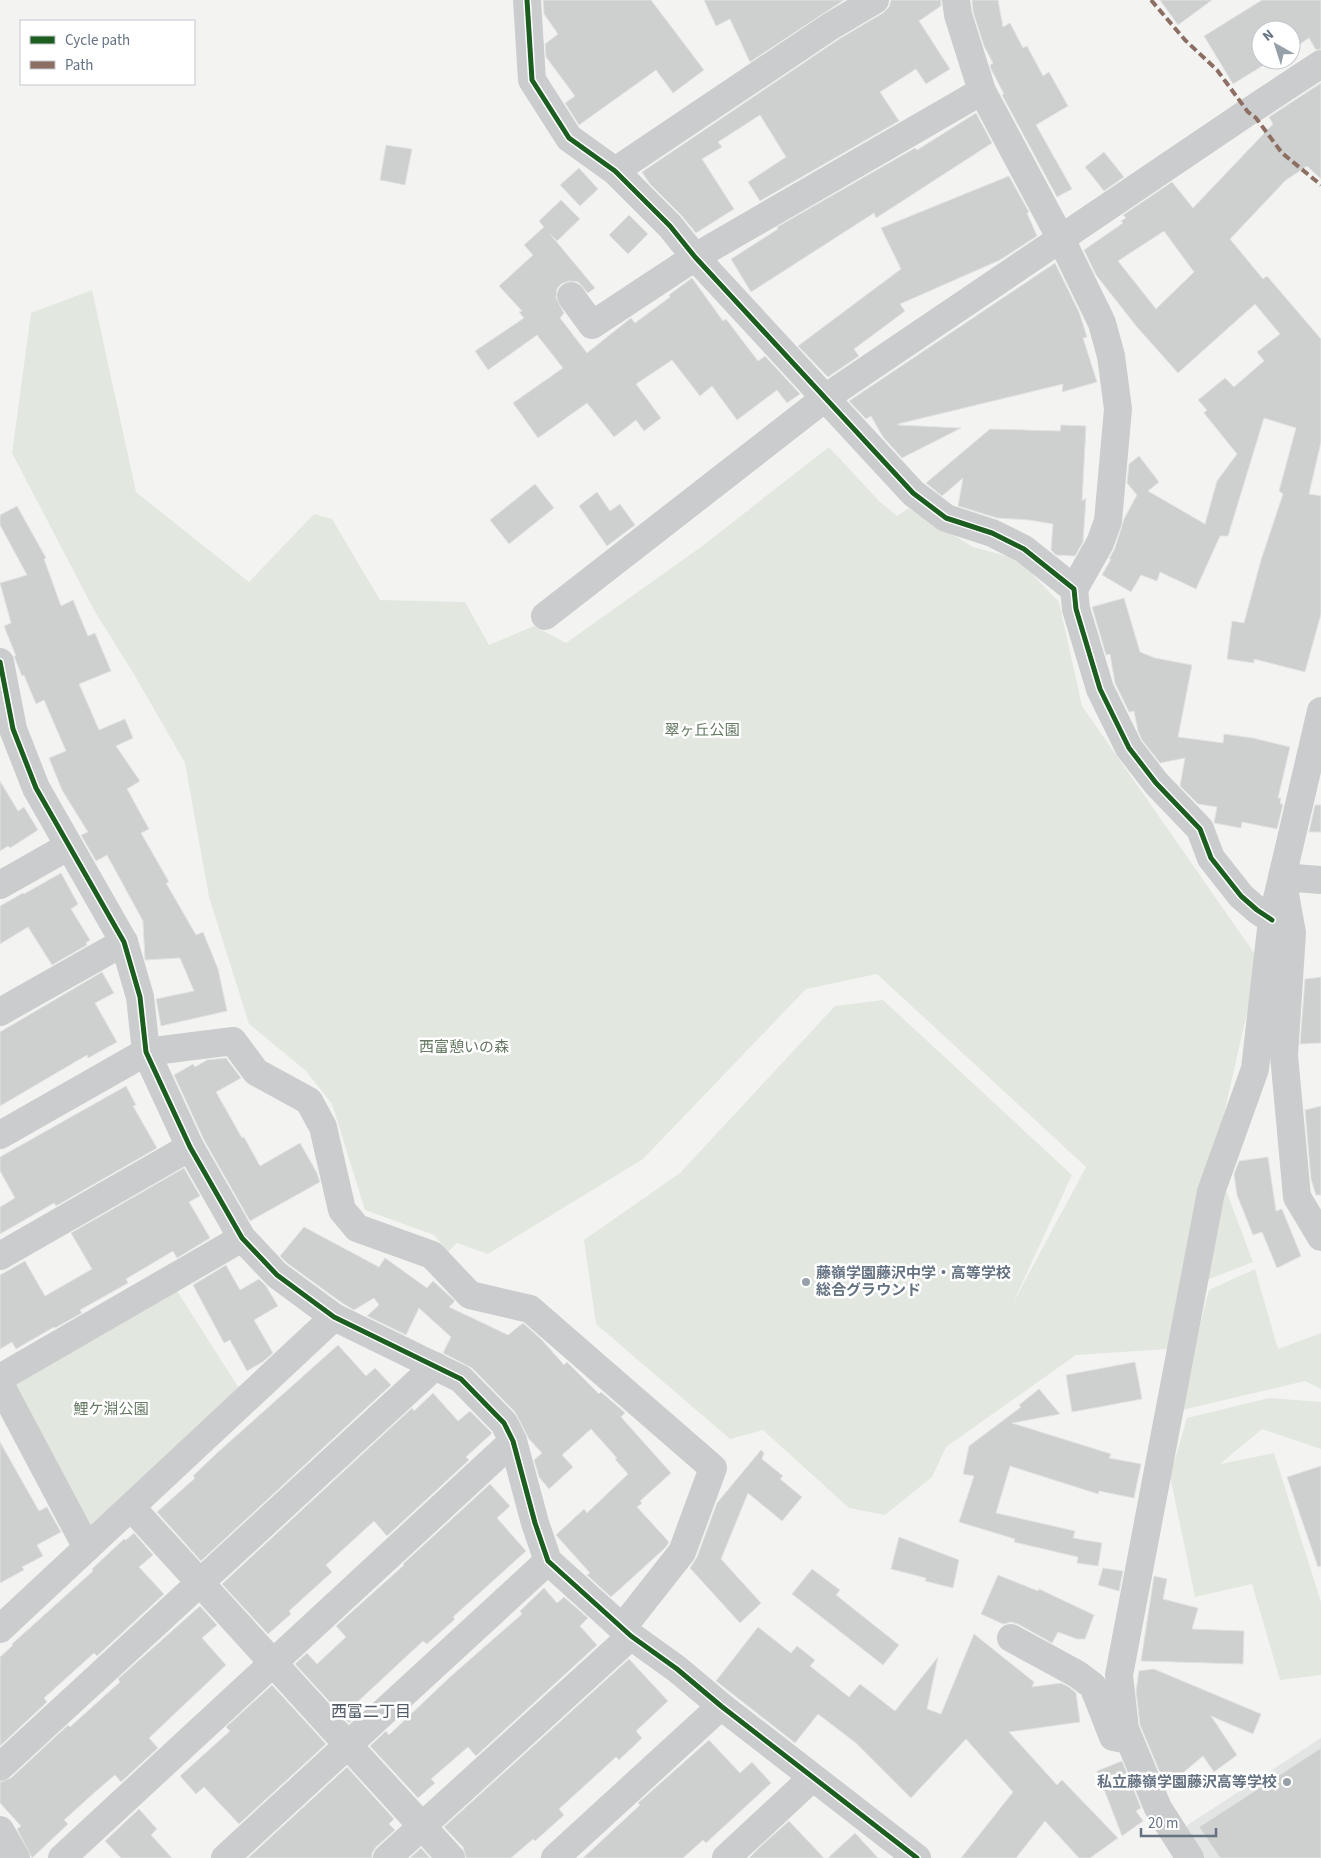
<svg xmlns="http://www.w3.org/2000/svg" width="1321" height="1858" font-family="'Source Sans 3','Noto Sans JP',sans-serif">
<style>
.built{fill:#e3e5e4}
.green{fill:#e2e7e0}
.building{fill:#cecfcf;stroke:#e2e3e2;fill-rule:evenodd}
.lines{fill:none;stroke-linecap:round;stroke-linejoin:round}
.street{stroke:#cbcccd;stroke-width:28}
.quiet{stroke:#8d6e63;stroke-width:4;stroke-dasharray:8 4;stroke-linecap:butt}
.cycleway-casing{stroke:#fff;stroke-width:8}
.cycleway{stroke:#1b5e20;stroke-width:5}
.poi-dot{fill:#96a0a9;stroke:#fff;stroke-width:2}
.labels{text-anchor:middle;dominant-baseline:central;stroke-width:5;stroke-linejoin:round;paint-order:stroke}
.park-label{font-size:15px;fill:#657963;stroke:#fff}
.poi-label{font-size:15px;font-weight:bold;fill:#647282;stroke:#fff;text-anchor:start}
.neighbourhood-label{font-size:16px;fill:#525c67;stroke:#fff}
</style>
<rect width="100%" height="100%" fill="#f3f4f2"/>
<polygon class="built" points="1321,1738 1321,1858 1201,1858 1186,1826"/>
<g class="green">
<polygon points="92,290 136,492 249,582 314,514 332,519 380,600 465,602 489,645 534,626 566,643 701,547 829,447 879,501 897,516 909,508 973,547 1018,559 1059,602 1082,706 1259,960 1214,1158 1253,1262 1209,1279 1177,1339 1167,1349 1076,1355 946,1447 932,1477 885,1515 849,1508 763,1430 730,1439 596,1324 584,1240 680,1173 835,1006 883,1000 1072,1175 1012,1305 1086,1167 877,974 806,989 643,1159 488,1254 457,1243 448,1252 434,1235 365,1210 332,1104 306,1071 249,1024 209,897 185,763 135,676 94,610 12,453 31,313"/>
<polygon points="1255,1269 1278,1349 1321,1333 1321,1389 1305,1381 1178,1411 1209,1290"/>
<polygon points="170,1280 242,1393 90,1533 11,1385"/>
<polygon points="1269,1398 1321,1402 1321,1449 1262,1429 1220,1464 1274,1453 1321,1602 1321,1675 1280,1680 1252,1584 1195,1597 1170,1476 1187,1418"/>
</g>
<g class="building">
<polygon points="543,0 651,0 704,70 673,93 656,70 579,125 565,103 575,96 546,57 545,44 558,34 544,14"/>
<polygon points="704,0 844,0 750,62 730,19 716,26"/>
<polygon points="891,0 941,0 941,6 919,21 950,69 926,84 916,69 880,92 899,121 760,201 748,182 786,157 760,115 718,142 722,147 702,159 734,209 696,233 681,215 650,184 642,172 839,39 883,13 889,7"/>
<polygon points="972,0 998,0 1003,27 1010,23 1023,48 1027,46 1043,76 1049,72 1068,106 1036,125 1072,189 1057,197 1002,95 1004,94 991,69 990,65 993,63 984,46 973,12"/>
<polygon points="1160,0 1212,0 1178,25"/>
<polygon points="1262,0 1321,0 1321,49 1316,50 1309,38 1291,50 1291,30 1261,30 1261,60 1272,60 1233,84 1204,36"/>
<path d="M1321,83V179L1307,166L1286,180L1230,239L1263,279L1267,276L1321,339V442L1309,494L1321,496V614L1305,672L1254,659V663L1227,659L1232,621L1244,623L1261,560L1283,494L1279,491L1296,428L1264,418L1228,536H1220L1196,589L1160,572L1157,581L1141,575L1131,592L1102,575L1111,559H1109L1115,548L1124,519L1137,495L1127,483L1129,464L1139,456L1159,482L1148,491L1205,524L1217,481L1237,454L1204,413L1207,410L1198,400L1225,378L1234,387L1264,361L1257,352L1280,334L1255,304L1178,373L1137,327L1096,275L1084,250L1123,223L1121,221L1126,218L1123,215L1172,182L1193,208L1273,124L1269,117ZM1164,231L1194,272L1156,309L1118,261Z"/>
<polygon points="976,113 992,143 876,218 874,213 751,292 731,259 778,229 777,227 915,148 917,150"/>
<polygon points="386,145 412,149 405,185 380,180"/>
<polygon points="1104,152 1124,177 1104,191 1085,167"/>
<polygon points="579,168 598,189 580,206 560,185"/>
<polygon points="1009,176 1029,212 1027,213 1037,236 1000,260 900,304 905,311 854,349 859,356 828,377 798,346 901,269 881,228"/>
<polygon points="561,200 580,219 557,241 550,234 595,288 588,293 578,282 569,281 561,284 557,289 556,298 564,313 560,318 587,353 631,318 635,323 670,297 669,295 692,278 723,321 726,319 758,361 765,356 800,394 787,403 777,390 737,420 712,386 700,396 672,360 636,384 661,418 644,431 636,420 614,437 587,403 538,438 513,403 563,368 537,335 488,370 475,351 524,318 519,312 522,311 499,286 533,255 524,245 544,227 539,221"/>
<polygon points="629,215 648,234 628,254 609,235"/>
<polygon points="1055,263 1079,312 1087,337 1083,338 1097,382 1062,392 1063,384 898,424 898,425 961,428 902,458 883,437 871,416 866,419 849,401"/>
<polygon points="1061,425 1086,426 1082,501 1086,498 1083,542 1075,556 1056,555 1051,550 1053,524 1029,520 997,518 958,506 963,478 942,496 926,483 990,429 1060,431"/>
<polygon points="535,484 554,508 509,544 490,520"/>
<polygon points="597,492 610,511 620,504 635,525 607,546 579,506"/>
<polygon points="17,506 46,558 44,559 61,606 73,600 88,636 95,633 111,671 79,684 99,730 125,719 133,738 116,746 140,781 127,789 149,829 141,833 169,882 166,883 196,935 203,932 218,969 227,1011 161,1026 156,999 194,991 180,958 145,960 143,921 107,855 96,861 81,835 88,832 62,790 49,758 66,751 44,700 36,704 24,675 22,676 14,656 16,656 4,626 11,623 0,583 27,575 0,525 0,515"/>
<polygon points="1124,598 1140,652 1155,658 1192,665 1178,737 1223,743 1224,734 1253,738 1290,747 1278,798 1281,798 1280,804 1283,804 1277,829 1242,822 1241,828 1214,823 1217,807 1198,804 1180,786 1185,758 1160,763 1142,740 1138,731 1134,711 1129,712 1115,683 1110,654 1106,655 1092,607"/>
<polygon points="0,781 18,811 24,807 38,830 10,848 8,846 0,851"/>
<polygon points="1315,805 1321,805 1321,832 1309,832"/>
<polygon points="61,873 78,904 71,909 90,940 86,943 87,945 52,965 28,927 0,944 0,906 23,893 24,894"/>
<polygon points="102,972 114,993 95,1003 117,1042 88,1058 87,1055 0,1106 0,1032"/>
<polygon points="1321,977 1321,1043 1300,1044 1305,979"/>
<polygon points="226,1058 241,1078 216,1092 242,1138 244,1137 260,1166 300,1143 317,1173 320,1182 250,1221 204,1140 174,1075 193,1064 195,1067 207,1060"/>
<polygon points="126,1086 136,1105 133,1106 157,1148 56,1206 54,1203 0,1234 0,1207 15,1198 0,1171 0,1157"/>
<polygon points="1321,1106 1321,1195 1316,1195 1311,1179 1305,1110"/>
<polygon points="1268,1157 1276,1211 1282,1209 1301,1256 1277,1268 1262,1232 1253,1235 1237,1195 1234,1174 1239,1161"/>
<polygon points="184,1168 200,1196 189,1202 210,1238 177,1258 173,1251 126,1279 128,1283 80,1310 82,1313 55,1328 54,1327 16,1349 12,1342 0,1349 0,1275 25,1261 45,1296 92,1269 71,1233"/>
<polygon points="304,1227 379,1267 385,1258 427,1288 433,1281 455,1301 449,1307 508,1335 523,1323 542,1340 564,1365 567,1362 599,1394 601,1392 622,1410 625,1413 621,1417 671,1473 640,1501 642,1503 637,1507 669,1542 665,1548 611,1597 587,1575 590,1573 556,1535 584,1509 587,1513 628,1474 615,1459 617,1458 591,1429 562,1455 573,1467 549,1489 539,1477 534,1460 542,1453 529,1439 515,1412 472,1368 443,1353 451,1337 419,1308 406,1335 367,1316 379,1305 374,1298 354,1310 342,1303 287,1263 280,1256"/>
<polygon points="226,1265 240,1290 259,1279 266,1286 278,1306 254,1320 273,1353 264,1361 247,1371 230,1340 224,1343 193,1285"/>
<polygon points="338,1345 366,1376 375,1368 391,1385 201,1561 157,1512 195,1478 193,1476 217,1453"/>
<polygon points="1135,1362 1142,1399 1072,1412 1066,1375"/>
<polygon points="1039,1389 1060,1414 1012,1423 1111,1454 1109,1458 1141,1464 1134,1498 1099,1491 1098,1494 1010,1466 996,1513 1075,1531 1073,1538 1102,1543 1098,1566 1077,1563 1078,1557 1014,1542 1015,1539 959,1522 974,1476 963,1474 969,1446 1021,1407 1019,1405"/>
<polygon points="433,1393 458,1421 470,1411 492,1433 466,1457 469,1460 387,1536 374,1521 326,1565 332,1572 289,1611 291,1614 268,1634 222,1584 412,1408 414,1411"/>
<polygon points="0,1442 39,1511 47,1507 61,1532 37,1545 43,1556 22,1567 24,1570 0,1583"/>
<polygon points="761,1450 764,1453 762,1459 783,1476 780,1479 802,1497 782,1521 748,1493 721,1559 761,1603 740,1623 690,1568 697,1557 717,1503"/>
<polygon points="1321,1466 1321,1566 1318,1567 1287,1477"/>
<polygon points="490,1484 510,1506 497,1518 526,1551 453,1617 455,1619 427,1644 423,1641 353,1706 360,1713 349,1723 295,1664 307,1653 317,1664 346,1637 336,1626 404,1565 403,1564"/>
<polygon points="134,1533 153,1555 139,1567 164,1594 97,1656 94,1653 44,1698 47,1702 0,1746 0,1657 13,1645 12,1644 93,1571 92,1569 124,1539 126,1540"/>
<polygon points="899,1537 959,1560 953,1588 925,1581 926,1578 891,1569"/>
<polygon points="1103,1568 1123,1571 1119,1591 1098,1585"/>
<polygon points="812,1569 840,1590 836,1595 899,1645 883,1665 792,1594"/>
<polygon points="998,1575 1038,1591 1039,1589 1094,1615 1085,1639 1077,1639 1058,1632 1052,1643 1018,1624 1011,1622 1003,1624 981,1614"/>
<polygon points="1154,1576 1167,1579 1163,1599 1198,1608 1192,1629 1244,1631 1243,1664 1141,1661"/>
<polygon points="544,1588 557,1603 564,1597 588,1618 580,1626 597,1645 476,1756 468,1747 431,1779 435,1783 418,1798 370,1746 386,1731 389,1735 450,1677 522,1614 520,1611"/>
<polygon points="200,1606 217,1625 202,1638 226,1665 149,1738 158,1748 121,1782 115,1775 95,1792 64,1820 68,1824 32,1858 17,1829 21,1826 0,1803 0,1782 11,1778 68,1725 70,1727 91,1708 120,1682 118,1679"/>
<polygon points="758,1627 791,1653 797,1646 815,1660 810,1666 849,1697 860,1684 895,1711 938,1657 927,1709 941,1714 974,1634 1034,1682 1032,1687 1061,1683 1069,1687 1076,1693 1080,1722 1009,1732 1057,1785 1062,1780 1118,1838 1090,1858 1079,1858 1045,1821 1016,1858 961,1858 1013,1792 966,1739 911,1798 856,1743 818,1714 795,1743 716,1681"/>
<polygon points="629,1659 668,1701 636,1731 642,1738 619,1760 616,1757 559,1809 564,1815 535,1841 533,1839 511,1858 466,1858 463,1847 444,1827"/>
<polygon points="1154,1669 1261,1714 1253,1734 1211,1716 1237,1755 1214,1772 1203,1756 1166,1787 1140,1725 1136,1691 1139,1671"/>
<polygon points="272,1685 326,1744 239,1824 204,1787 196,1794 180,1776 230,1731 226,1727"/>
<polygon points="709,1740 740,1773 752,1762 771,1783 706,1843 703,1840 683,1858 583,1858 640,1805 638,1803"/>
<polygon points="1321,1748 1321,1858 1220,1858 1199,1827"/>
<polygon points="1122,1761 1141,1808 1136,1811 1143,1821 1122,1836 1097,1771"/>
<polygon points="347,1767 394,1819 389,1824 395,1830 376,1847 372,1853 372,1858 248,1858"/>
<polygon points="139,1809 157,1829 151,1835 172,1858 121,1858 105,1841"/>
<polygon points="789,1821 824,1858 749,1858 762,1845"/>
<polygon points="855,1833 878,1858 828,1858"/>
<polygon points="421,1848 430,1858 410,1858"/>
</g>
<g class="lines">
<g class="street">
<polyline points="527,0 532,80 569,138 615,171 670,226 695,257 913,493 946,518 992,533 1024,549 1074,589 1076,609 1100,689 1129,748 1156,783 1200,829 1211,858 1241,896 1257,910 1272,920"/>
<polyline points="956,0 958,15 982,91 1061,239 1102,323 1111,356 1118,409 1108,521 1100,543 1074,589"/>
<polyline points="615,171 831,26 875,0"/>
<polyline points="571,296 592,325 695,257 982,91"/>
<polyline points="545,616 825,398 1248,112 1321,64"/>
<polyline points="0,662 13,729 36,788 124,942 140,997 146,1052 190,1147 242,1238 277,1275 334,1317 461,1379 504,1423 513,1441 535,1523 548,1561 631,1636 677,1669 721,1706 917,1858"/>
<polyline points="1321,880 1282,877 1292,933 1284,1055 1297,1197 1321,1237"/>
<polyline points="0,885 69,846"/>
<polyline points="0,1012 124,942"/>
<polyline points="0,1135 146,1052 233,1041 256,1072 309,1101 323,1127 342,1210 357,1228 432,1255 470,1295 530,1309 713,1468 682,1552 623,1627"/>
<polyline points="0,1256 190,1147"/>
<polyline points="0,1378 242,1238"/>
<polyline points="0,1384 87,1548"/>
<polyline points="131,1507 451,1858"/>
<polyline points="0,1629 334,1317"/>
<polyline points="1011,1638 1077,1674 1093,1686 1113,1737 1124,1739"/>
<polyline points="0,1767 435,1366"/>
<polyline points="0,1830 16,1858"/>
<polyline points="62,1858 513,1441"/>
<polyline points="225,1858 548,1561"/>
<polyline points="387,1858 631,1636"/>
<polyline points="555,1858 721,1706"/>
<polyline points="726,1858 812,1778"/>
<polyline points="1190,1858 1158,1808 1125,1729 1119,1675 1211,1192 1255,1069 1272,920 1321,711"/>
</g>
<polyline class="quiet" points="1151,0 1185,40 1217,70 1248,112 1256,118 1282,153 1321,185"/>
<defs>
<g id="cycleway">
<polyline points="527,0 532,80 569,138 615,171 670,226 695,257 913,493 946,518 992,533 1024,549 1074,589 1076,609 1100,689 1129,748 1156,783 1200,829 1211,858 1241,896 1257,910 1272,920"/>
<polyline points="0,662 13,729 36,788 124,942 140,997 146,1052 190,1147 242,1238 277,1275 334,1317 461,1379 504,1423 513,1441 535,1523 548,1561 631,1636 677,1669 721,1706 917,1858"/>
</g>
</defs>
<use href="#cycleway" class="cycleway-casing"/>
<use href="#cycleway" class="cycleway"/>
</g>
<g class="poi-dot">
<circle cx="806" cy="1282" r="5"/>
<circle cx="1287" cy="1782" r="5"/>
</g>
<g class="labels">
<g class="park-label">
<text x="702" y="730">翠ヶ丘公園</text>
<text x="464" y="1047">西富憩いの森</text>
<text x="111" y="1409">鯉ケ淵公園</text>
</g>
<g class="poi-label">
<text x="816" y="1273">藤嶺学園藤沢中学・高等学校<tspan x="816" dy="17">総合グラウンド</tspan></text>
<text x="1277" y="1782" text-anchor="end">私立藤嶺学園藤沢高等学校</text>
</g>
<g class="neighbourhood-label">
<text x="371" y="1712">西富二丁目</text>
</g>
</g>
<rect x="20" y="20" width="175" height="65" fill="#ffffff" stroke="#c1c7cd"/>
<rect x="30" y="36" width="25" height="8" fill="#1b5e20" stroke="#c1c7cd"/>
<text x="65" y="45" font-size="15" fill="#647282">Cycle path</text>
<rect x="30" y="61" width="25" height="8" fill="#8d6e63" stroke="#c1c7cd"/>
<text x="65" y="70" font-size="15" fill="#647282">Path</text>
<g transform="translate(1276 45) rotate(321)"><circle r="24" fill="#ffffff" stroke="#c1c7cd"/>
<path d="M0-4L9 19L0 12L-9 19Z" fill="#96a0a9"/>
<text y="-8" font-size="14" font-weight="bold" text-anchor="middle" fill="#647282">N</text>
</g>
<path d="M1141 1828v8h75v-8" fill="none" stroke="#647282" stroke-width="2.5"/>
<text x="1148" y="1828" font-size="15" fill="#647282" stroke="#ffffff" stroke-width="4" paint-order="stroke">20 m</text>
</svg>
